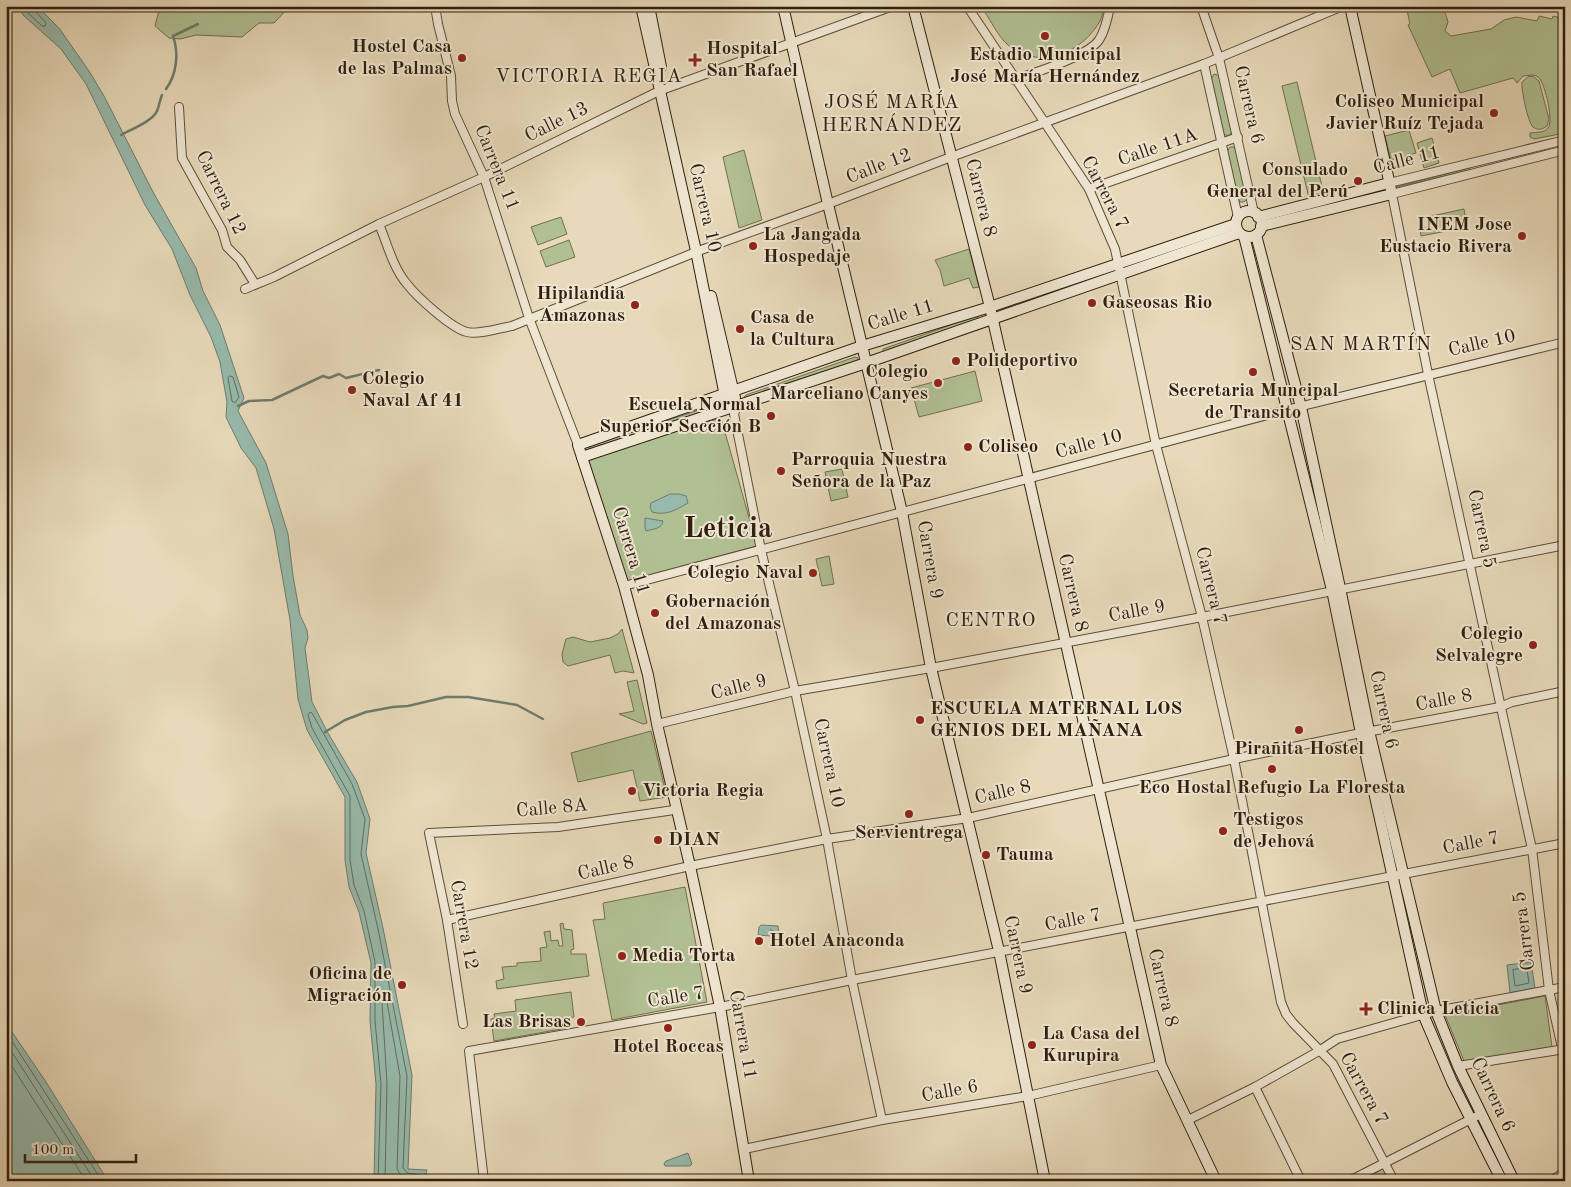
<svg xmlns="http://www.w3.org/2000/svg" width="1571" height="1187" font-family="'Old Standard TT',serif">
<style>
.green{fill:#b1c093;stroke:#707050}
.water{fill:#97baac;stroke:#6e7c6d}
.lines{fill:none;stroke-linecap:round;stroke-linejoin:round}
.shore{stroke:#646c5d;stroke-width:1}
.stream{stroke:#6e7c6d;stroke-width:2.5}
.street-casing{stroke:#5e4e39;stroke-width:10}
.secondary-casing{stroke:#301f0e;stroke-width:12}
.street{stroke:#efe6d2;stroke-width:8}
.secondary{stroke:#efe6d2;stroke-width:10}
.poi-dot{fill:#8f2418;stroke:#efe6d2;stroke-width:2}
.labels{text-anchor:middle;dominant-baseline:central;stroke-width:4;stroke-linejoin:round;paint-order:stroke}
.poi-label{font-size:19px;font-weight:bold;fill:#301f0e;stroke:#efe6d2;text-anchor:start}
.street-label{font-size:19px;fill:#301f0e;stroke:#efe6d2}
.neighbourhood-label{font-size:20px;letter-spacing:1px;fill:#301f0e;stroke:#efe6d2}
.town-label{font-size:29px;font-weight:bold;fill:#301f0e;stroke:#efe6d2}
</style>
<rect width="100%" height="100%" fill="#e7d9b9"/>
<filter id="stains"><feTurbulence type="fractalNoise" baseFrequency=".004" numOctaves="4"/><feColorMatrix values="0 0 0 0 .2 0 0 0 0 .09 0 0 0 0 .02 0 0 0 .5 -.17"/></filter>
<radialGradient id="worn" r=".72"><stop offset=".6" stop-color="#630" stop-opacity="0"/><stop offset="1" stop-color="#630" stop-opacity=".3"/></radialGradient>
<g class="green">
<polygon points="160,6 290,6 274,23 259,23 242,37 196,35 180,39 169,38 155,26"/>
<path d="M981,6H1103C1103,11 1102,17 1100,21C1082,53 1039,71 1008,45C999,38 988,16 981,6Z"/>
<path d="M1406,6H1443L1448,22L1445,31L1451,36L1491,29L1504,20L1516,17L1537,21L1539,16L1552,19L1553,16L1565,19V133L1534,139L1530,137V133C1537,132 1544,133 1548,128C1554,121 1545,86 1540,79C1538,76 1536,76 1533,75L1523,76L1517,83L1513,78L1460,93L1450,69L1432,77L1408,25L1410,24Z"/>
<polygon points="1214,74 1220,76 1232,131 1229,136 1223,134 1211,79"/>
<path d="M1529,76L1534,77L1539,81L1549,119L1547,126L1542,129C1538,129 1537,130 1533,127C1528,123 1521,89 1522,82Z"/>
<polygon points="1297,82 1324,195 1309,198 1282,86"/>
<polygon points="1409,130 1416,153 1391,160 1385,136"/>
<polygon points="1432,138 1439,163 1424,168 1417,143"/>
<polygon points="1230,147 1234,147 1236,151 1247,199 1244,202 1240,202 1238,198 1227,152"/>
<polygon points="744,150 762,220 739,228 723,157"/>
<polygon points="1470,168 1470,170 1397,187 1399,186"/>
<polygon points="1464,209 1467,227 1421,236 1420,229 1429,227 1427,217"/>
<polygon points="561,217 567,234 538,245 531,227"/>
<polygon points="569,240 575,257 546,267 540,251"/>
<polygon points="969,249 979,287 973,288 969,278 944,286 940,270 935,260"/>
<polygon points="1102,272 1106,274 1001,311 1001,309"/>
<polygon points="976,316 979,319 883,352 883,349"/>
<polygon points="855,357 858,358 858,362 745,399 744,397 746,395"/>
<polygon points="975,371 982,401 919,417 911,388"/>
<polygon points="711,406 714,408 589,449 590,446"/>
<polygon points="721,418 757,546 626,582 585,458"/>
<polygon points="842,469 848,497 831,501 825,472"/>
<polygon points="829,556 834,584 822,586 816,559"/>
<polygon points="622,629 634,673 623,671 615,673 610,655 568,666 563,662 562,654 566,639 573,637 590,642 610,638 618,634"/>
<polygon points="637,680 647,723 643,724 619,714 634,711 627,682"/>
<polygon points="651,731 667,797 640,801 633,770 578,782 571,753"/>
<polygon points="685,887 707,1002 612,1020 593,920 605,919 603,903"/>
<polygon points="563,923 564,929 572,930 574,949 571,950 571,954 586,954 589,976 497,989 496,981 504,979 502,967 517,966 517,963 541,961 540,948 547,947 544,932 550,931 551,941 558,940 559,946 563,946 560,924"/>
<polygon points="571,992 574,1017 566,1018 567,1028 494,1041 491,1019 495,1018 494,1014 516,1011 515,1000"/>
<polygon points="1545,996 1552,1047 1464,1061 1445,1015"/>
<polygon points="1384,1168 1390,1181 1361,1181"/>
</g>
<g class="water">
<polygon points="18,6 37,6 59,28 89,71 104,96 153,192 196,268 203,291 220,325 244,398 238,411 266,463 288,534 293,576 300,615 307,630 308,638 305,648 312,702 328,733 357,782 370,819 366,853 383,928 412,1075 408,1169 427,1170 424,1181 374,1181 376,1084 370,1021 371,963 359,912 349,887 345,860 345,797 307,730 298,699 290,620 274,529 256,468 241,448 226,417 227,402 220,362 211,337 190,295 172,249 145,205 86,84 61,49 23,15"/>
<path d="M670,494H679L686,496L688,503C676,510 666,516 652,512L650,507L651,503Z"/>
<path d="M645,518L663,521C662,529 653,529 646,531L645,527Z"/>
<polygon points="761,925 778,926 779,933 773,935 772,930 770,930 770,936 758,935 759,927"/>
<polygon points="1531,962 1535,988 1510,993 1507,965"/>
<polygon points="6,1023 46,1082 108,1181 6,1181"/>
<polygon points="688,1153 692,1164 690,1166 665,1166 664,1164 666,1161"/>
</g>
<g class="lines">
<g class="shore">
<polyline points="24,6 27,12 42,26 45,26 46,23 35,11 34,6"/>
<polygon points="230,376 233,377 239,397 235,403 232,401 228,378"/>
<polygon points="1524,968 1527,970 1529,983 1515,986 1513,970"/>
<polyline points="6,1032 102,1181"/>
<polyline points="6,1043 95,1181"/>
<polyline points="6,1057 86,1181"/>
<polyline points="378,1181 381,1084 375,1021 375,962 364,911 354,885 350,860 350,796 312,728 308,715 310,712 312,713 352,784 365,819 361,854 378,929 407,1076 403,1168 407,1173 419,1175 420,1181"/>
<polyline points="385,1181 387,1083 382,1003 384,1000 387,1002 400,1076 397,1169 402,1177 413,1181"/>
</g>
<g class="stream">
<path d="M166,89C177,74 179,53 173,36L198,24"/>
<path d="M121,135C130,130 153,121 157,111C159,106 160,100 162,95"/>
<polyline points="238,406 249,401 272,400 323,376 329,378 339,374 346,378 379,370"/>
<polyline points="325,732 345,720 366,712 393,707 408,706 446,697 468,697 517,705 543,719"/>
</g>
<defs>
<g id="street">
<polyline points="435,6 438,24 451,76 452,101 455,114 484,177 529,318 578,445"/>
<polyline points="967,6 1089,189 1115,249 1156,445 1202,617 1234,759 1281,1002 1286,1014 1293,1023 1333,1064 1394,1181"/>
<polyline points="1201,6 1219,58 1254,213"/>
<polyline points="1204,64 1238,217"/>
<path d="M1014,80C1035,72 1087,57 1099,40C1105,31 1108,17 1110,6"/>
<polyline points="179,107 182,158 222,230 227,247 240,260 255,284"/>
<polyline points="1565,150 1392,194 1428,374 1532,849 1549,990 1565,1061"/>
<polyline points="1389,183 1565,140"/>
<polyline points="1089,189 1238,137"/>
<path d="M379,224C387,243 393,268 407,284C417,297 451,328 467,332C480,335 499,328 512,326L701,250L828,204L951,157L1204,64L1343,6"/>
<polyline points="245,289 274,277 379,224 484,177 659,91 893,6"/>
<polyline points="737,406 734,414 761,550 795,691 827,839 852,980 882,1120"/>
<polyline points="624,586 1286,410 1565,342"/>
<polyline points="657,724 795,691 931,668 1202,617 1565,545"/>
<polyline points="447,920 690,866 827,839 968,818 1234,759 1361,733 1500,707 1512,702 1565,691"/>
<polyline points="463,1024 447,920 429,833 558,827 674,810 677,811"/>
<polyline points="1458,1066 1565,1049"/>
<polyline points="1255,1087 1301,1181"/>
<polyline points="1188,1120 1255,1087 1319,1051 1337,1039 1436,1011 1565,987"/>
<polyline points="744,1149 882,1120 1028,1096 1161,1065"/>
<polyline points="484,1181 469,1051 720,1007 852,980 1565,843"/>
<polyline points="1349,1181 1481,1114"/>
<polyline points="1551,1181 1565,1172"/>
</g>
<g id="secondary">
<polyline points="641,6 696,251 726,401"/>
<polyline points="649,6 661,67"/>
<polyline points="783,6 828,204 902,512 931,668 999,951 1045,1181"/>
<polyline points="913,6 990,307 1161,1065 1216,1181"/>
<circle cx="1249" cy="224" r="13"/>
<polyline points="1258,217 1389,183"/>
<polyline points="1261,226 1392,194 1350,6"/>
<polyline points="1256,235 1301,407 1340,588 1369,731 1436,1011 1458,1066 1514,1181"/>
<polyline points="1244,236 1332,590 1361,733 1423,1014 1452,1082 1502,1181"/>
<polyline points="711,296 735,398"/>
<polyline points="582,457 866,363 1239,233"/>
<polyline points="749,1181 720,1007 690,866 657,724 648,675 624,586 578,445 862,346 990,307 1236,224"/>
</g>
</defs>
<use href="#street" class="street-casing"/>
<use href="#secondary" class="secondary-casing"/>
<use href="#street" class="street"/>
<use href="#secondary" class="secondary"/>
</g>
<g class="poi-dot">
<circle cx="1045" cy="36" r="5"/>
<circle cx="462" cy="58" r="5"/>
<path d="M692.5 52.5h5v5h5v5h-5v5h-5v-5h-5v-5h5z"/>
<circle cx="1494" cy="113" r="5"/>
<circle cx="1358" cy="181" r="5"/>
<circle cx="1522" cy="236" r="5"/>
<circle cx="753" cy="246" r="5"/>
<circle cx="1092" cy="303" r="5"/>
<circle cx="635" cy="305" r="5"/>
<circle cx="740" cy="329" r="5"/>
<circle cx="956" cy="361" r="5"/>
<circle cx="1253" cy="372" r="5"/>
<circle cx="938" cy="383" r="5"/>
<circle cx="352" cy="390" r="5"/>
<circle cx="771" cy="416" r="5"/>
<circle cx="968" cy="447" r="5"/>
<circle cx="781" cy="471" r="5"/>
<circle cx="813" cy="573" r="5"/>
<circle cx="655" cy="613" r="5"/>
<circle cx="1533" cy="645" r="5"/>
<circle cx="920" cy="720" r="5"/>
<circle cx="1299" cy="730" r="5"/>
<circle cx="1272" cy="769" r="5"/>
<circle cx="632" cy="791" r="5"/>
<circle cx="909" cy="814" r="5"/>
<circle cx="1223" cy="831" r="5"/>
<circle cx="658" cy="840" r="5"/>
<circle cx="986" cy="855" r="5"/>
<circle cx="759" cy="941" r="5"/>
<circle cx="622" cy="956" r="5"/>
<circle cx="402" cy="985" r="5"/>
<path d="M1363.5 1001.5h5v5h5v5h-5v5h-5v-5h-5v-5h5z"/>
<circle cx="581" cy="1022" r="5"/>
<circle cx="668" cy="1028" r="5"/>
<circle cx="1032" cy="1045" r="5"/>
</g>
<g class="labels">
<g class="poi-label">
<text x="452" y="47" text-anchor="end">Hostel Casa<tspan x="452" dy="22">de las Palmas</tspan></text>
<text x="706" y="49">Hospital<tspan x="706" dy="22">San Rafael</tspan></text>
<text x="1045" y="55" text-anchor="middle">Estadio Municipal<tspan x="1045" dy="22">José María Hernández</tspan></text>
<text x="1484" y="102" text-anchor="end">Coliseo Municipal<tspan x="1484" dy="22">Javier Ruíz Tejada</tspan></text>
<text x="1348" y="170" text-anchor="end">Consulado<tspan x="1348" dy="22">General del Perú</tspan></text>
<text x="1512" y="225" text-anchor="end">INEM Jose<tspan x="1512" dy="22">Eustacio Rivera</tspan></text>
<text x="763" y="235">La Jangada<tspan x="763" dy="22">Hospedaje</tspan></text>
<text x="625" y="294" text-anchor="end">Hipilandia<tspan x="625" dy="22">Amazonas</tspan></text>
<text x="1102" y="303">Gaseosas Rio</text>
<text x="750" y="318">Casa de<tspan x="750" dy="22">la Cultura</tspan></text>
<text x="966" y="361">Polideportivo</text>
<text x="928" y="372" text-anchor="end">Colegio<tspan x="928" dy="22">Marceliano Canyes</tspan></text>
<text x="362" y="379">Colegio<tspan x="362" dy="22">Naval Af 41</tspan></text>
<text x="1253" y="391" text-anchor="middle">Secretaria Muncipal<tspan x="1253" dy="22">de Transito</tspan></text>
<text x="761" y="405" text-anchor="end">Escuela Normal<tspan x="761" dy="22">Superior Sección B</tspan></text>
<text x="978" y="447">Coliseo</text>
<text x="791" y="460">Parroquia Nuestra<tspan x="791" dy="22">Señora de la Paz</tspan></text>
<text x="803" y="573" text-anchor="end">Colegio Naval</text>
<text x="665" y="602">Gobernación<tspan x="665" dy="22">del Amazonas</tspan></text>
<text x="1523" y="634" text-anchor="end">Colegio<tspan x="1523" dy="22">Selvalegre</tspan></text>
<text x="930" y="709">ESCUELA MATERNAL LOS<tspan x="930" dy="22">GENIOS DEL MAÑANA</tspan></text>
<text x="1299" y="749" text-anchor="middle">Pirañita Hostel</text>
<text x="1272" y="788" text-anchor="middle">Eco Hostal Refugio La Floresta</text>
<text x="642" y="791">Victoria Regia</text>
<text x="1233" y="820">Testigos<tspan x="1233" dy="22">de Jehová</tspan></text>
<text x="909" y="833" text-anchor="middle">Servientrega</text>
<text x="668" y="840">DIAN</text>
<text x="996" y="855">Tauma</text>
<text x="769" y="941">Hotel Anaconda</text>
<text x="632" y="956">Media Torta</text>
<text x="392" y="974" text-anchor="end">Oficina de<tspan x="392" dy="22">Migración</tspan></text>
<text x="1377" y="1009">Clinica Leticia</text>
<text x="571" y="1022" text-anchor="end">Las Brisas</text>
<text x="1042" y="1034">La Casa del<tspan x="1042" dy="22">Kurupira</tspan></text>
<text x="668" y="1047" text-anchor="middle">Hotel Roccas</text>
</g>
<g class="street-label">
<text transform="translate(1248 105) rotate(77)">Carrera 6</text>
<text transform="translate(557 123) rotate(-26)">Calle 13</text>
<text transform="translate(1158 148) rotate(-19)">Calle 11A</text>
<text transform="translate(1407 161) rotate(-14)">Calle 11</text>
<text transform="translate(879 167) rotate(-21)">Calle 12</text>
<text transform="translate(496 168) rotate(68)">Carrera 11</text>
<text transform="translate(220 193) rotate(64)">Carrera 12</text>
<text transform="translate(1104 193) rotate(62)">Carrera 7</text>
<text transform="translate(980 198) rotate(76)">Carrera 8</text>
<text transform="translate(704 208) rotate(77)">Carrera 10</text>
<text transform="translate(901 316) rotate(-17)">Calle 11</text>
<text transform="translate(1482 344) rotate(-13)">Calle 10</text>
<text transform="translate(1089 445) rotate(-15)">Calle 10</text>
<text transform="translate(1481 529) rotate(78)">Carrera 5</text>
<text transform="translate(630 551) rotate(73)">Carrera 11</text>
<text transform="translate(929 560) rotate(80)">Carrera 9</text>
<text transform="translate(1210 586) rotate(76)">Carrera 7</text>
<text transform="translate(1072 593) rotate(77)">Carrera 8</text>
<text transform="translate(1137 612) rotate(-10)">Calle 9</text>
<text transform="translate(739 688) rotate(-14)">Calle 9</text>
<text transform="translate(1444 701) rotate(-10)">Calle 8</text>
<text transform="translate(1383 710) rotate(78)">Carrera 6</text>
<text transform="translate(828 763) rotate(78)">Carrera 10</text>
<text transform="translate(1003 793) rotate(-13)">Calle 8</text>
<text transform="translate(552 809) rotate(-5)">Calle 8A</text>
<text transform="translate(1471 844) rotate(-11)">Calle 7</text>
<text transform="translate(606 869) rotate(-13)">Calle 8</text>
<text transform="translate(1073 921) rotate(-11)">Calle 7</text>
<text transform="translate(463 925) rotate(80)">Carrera 12</text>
<text transform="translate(1525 931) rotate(-97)">Carrera 5</text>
<text transform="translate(1017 955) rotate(78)">Carrera 9</text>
<text transform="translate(1162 988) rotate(77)">Carrera 8</text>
<text transform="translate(676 998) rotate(-9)">Calle 7</text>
<text transform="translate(742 1035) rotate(80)">Carrera 11</text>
<text transform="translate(1363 1089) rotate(61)">Carrera 7</text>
<text transform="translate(950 1092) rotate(-10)">Calle 6</text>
<text transform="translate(1492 1095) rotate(65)">Carrera 6</text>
</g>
<g class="neighbourhood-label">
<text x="589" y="77">VICTORIA REGIA</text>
<text x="892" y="103">JOSÉ MARÍA<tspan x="892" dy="23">HERNÁNDEZ</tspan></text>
<text x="1361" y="345">SAN MARTÍN</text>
<text x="991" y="621">CENTRO</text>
</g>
<g class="town-label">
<text x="728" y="529">Leticia</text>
</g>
</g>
<rect width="1571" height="1187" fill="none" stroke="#e7d9b9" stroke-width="25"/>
<rect x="8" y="8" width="1556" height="1172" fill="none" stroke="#301f0e" stroke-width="2.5"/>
<rect x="12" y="12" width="1546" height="1162" fill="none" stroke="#301f0e"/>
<path d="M25 1154v8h111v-8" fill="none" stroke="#301f0e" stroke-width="2.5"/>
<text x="32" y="1154" font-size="15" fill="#301f0e" stroke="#efe6d2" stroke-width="4" paint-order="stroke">100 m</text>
<rect width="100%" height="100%" filter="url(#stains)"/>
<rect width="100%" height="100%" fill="url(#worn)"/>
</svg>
